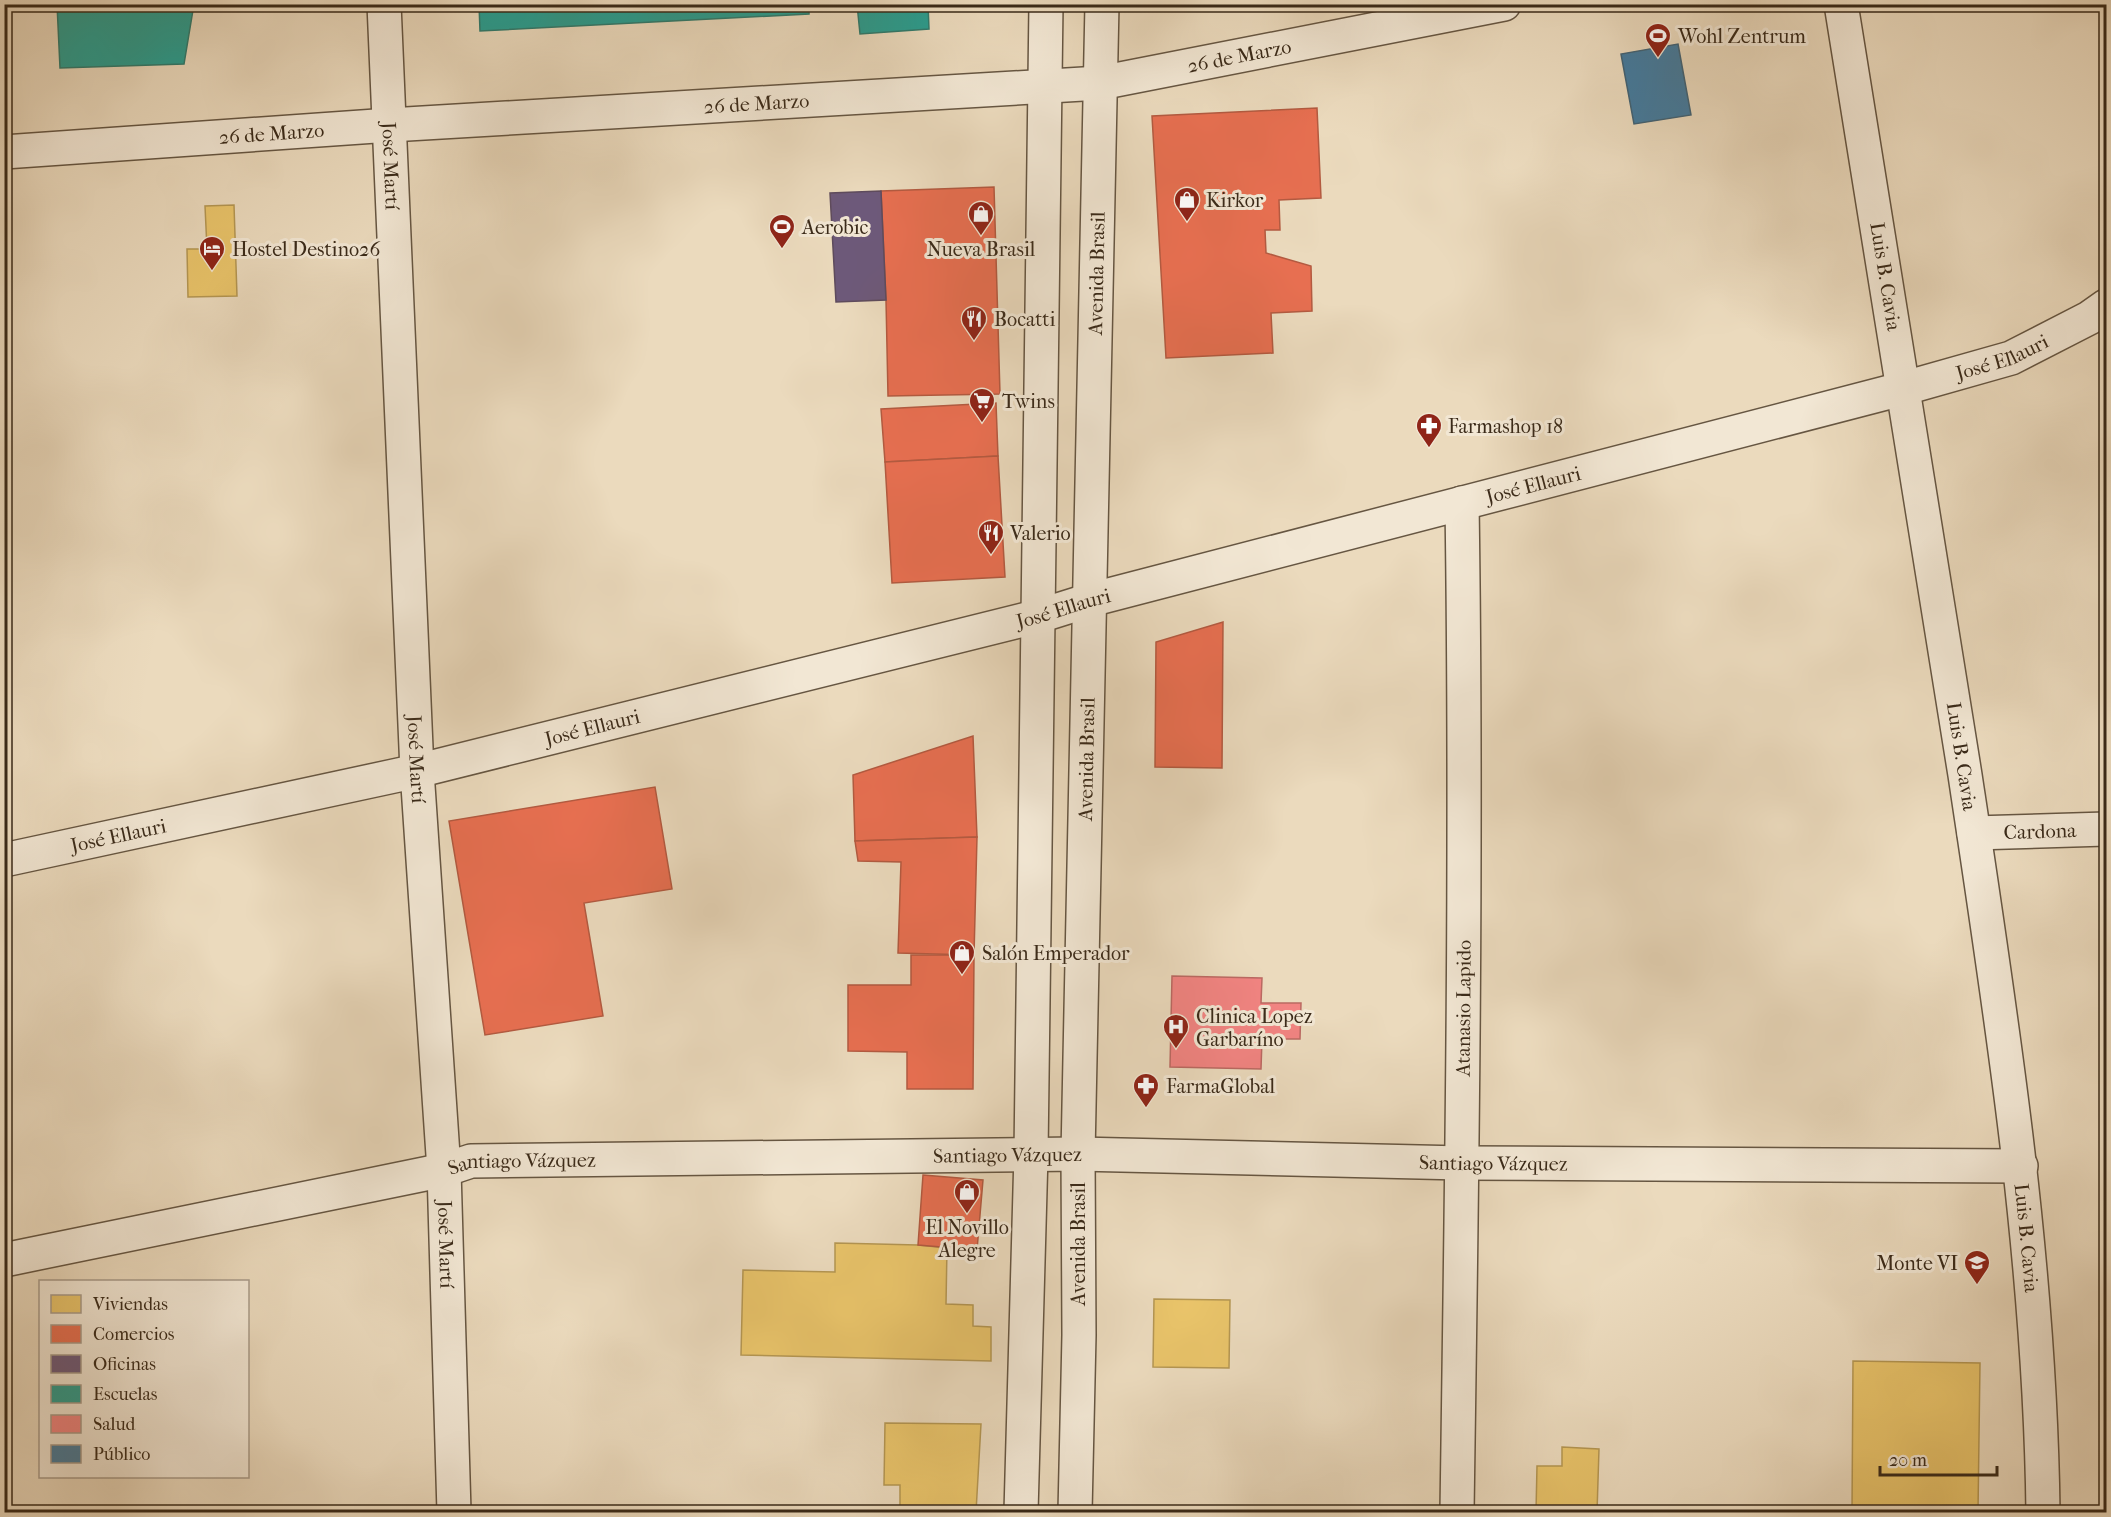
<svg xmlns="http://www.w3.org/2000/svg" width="2111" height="1517" font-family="'IM FELL French Canon',serif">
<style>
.homes{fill:#e9c46a;stroke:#b49652;stroke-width:1.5}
.shops{fill:#e76f51;stroke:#b35a40;stroke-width:1.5}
.offices{fill:#6d597a;stroke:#5e4b5d;stroke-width:1.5}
.schools{fill:#2a9d8f;stroke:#2f7a6c;stroke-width:1.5}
.health{fill:#f28482;stroke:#bb6962;stroke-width:1.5}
.public{fill:#457b9d;stroke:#426375;stroke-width:1.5}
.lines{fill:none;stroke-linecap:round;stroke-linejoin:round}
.minor-casing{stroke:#665642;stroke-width:36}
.minor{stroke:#f2e7d4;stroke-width:33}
.labels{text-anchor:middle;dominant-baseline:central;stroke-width:6;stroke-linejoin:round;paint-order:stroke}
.poi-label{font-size:20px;fill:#3a2a19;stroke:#f2e7d4;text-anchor:start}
.street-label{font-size:20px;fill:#3a2a19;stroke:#f2e7d4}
</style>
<rect width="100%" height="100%" fill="#ebdabd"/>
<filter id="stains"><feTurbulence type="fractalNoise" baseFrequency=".00333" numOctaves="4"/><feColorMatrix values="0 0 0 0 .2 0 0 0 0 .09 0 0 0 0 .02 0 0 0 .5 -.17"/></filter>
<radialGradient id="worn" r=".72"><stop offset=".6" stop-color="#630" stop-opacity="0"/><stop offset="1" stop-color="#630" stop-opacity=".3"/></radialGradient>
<g class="homes">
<polygon points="234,205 237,296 188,297 187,249 207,249 205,206"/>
<polygon points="835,1243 918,1245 947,1248 946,1304 973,1305 973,1326 991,1327 991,1361 741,1355 743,1270 835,1272"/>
<polygon points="1154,1299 1230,1300 1229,1368 1153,1367"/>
<polygon points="1853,1361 1980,1363 1978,1512 1852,1512"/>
<polygon points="885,1423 981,1424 976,1512 900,1512 900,1485 884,1485"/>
<polygon points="1562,1447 1599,1449 1597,1512 1536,1512 1537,1466 1562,1466"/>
</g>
<g class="shops">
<polygon points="1317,108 1321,198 1279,200 1280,230 1265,230 1266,253 1311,266 1312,311 1271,313 1273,353 1166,358 1152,116"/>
<polygon points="994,187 1000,394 888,396 886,300 881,191"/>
<polygon points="996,403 998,456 885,462 881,409"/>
<polygon points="998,456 1005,577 892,583 885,462"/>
<polygon points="1223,622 1222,768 1155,767 1156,642"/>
<polygon points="973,736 977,837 855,841 853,775"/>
<polygon points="655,787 672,889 584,903 603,1016 485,1035 449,821"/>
<polygon points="977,837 974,955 898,953 901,862 858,861 855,841"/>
<polygon points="911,955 974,955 973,1089 907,1089 907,1052 848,1051 848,985 911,985"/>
<polygon points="923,1175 983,1180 977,1250 918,1245"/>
</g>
<polygon class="offices" points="881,191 886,300 836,302 830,193"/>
<g class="schools">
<polygon points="57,4 194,4 184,64 60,68"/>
<polygon points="479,4 809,4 809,14 480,31"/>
<polygon points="857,4 928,4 929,29 860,34"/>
</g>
<polygon class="health" points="1172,976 1262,978 1261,1003 1301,1003 1300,1039 1262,1039 1261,1069 1170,1067"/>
<polygon class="public" points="1678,44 1691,115 1634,124 1621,54"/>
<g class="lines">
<defs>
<g id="minor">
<path id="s1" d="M384,4L417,771L444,1170L454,1512"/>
<path id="s2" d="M1841,4C1884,261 1925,518 1965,775C2002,1020 2040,1265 2043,1512"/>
<path id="s3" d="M4,152L390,125L1100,83L1504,4"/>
<path id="s4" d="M1974,833L2106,829"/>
<path id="s5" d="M4,860L417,771L1039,616L1090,600L1905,388L2011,358L2089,318L2106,306"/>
<path id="s6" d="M4,1260L444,1170L471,1161L1078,1154L1462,1163L2021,1166"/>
<polyline points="1021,1512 1031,1154 1046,4"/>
<path id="s7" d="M1075,1512L1079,1335L1078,1154L1102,4"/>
<path id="s8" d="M1457,1512C1462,1176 1467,839 1462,503"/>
</g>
</defs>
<use href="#minor" class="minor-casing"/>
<use href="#minor" class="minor"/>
</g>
<defs>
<symbol id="stadium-pin" viewBox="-11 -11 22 30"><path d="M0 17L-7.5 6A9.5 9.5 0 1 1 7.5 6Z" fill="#8f2418" stroke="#f2e7d4"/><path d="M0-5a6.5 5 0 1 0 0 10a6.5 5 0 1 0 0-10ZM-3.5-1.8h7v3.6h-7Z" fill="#fff"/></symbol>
<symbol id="shop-pin" viewBox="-11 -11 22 30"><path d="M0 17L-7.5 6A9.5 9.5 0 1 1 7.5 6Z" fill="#8f2418" stroke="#f2e7d4"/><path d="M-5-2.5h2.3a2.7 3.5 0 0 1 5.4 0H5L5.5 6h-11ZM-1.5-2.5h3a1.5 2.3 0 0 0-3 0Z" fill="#fff"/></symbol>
<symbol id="hotel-pin" viewBox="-11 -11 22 30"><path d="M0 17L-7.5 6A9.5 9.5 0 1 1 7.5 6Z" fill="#8f2418" stroke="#f2e7d4"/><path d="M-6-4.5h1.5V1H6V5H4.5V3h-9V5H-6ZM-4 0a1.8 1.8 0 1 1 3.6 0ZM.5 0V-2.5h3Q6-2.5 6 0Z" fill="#fff"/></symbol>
<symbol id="restaurant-pin" viewBox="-11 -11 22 30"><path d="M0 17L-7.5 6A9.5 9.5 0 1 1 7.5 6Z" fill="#8f2418" stroke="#f2e7d4"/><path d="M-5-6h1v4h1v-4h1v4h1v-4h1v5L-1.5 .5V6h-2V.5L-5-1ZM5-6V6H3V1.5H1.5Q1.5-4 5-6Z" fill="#fff"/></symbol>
<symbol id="supermarket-pin" viewBox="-11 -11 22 30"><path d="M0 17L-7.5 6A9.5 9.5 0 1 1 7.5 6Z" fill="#8f2418" stroke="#f2e7d4"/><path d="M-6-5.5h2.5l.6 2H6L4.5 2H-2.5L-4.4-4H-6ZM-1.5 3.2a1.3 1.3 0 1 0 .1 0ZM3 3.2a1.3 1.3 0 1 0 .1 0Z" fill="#fff"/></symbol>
<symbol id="pharmacy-pin" viewBox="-11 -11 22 30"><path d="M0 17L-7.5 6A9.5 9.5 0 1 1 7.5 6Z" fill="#8f2418" stroke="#f2e7d4"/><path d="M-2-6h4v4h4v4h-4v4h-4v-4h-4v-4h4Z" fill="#fff"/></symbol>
<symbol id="hospital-pin" viewBox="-11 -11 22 30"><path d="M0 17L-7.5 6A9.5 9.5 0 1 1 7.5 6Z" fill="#8f2418" stroke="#f2e7d4"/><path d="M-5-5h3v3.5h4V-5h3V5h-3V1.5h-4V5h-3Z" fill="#fff"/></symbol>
<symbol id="school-pin" viewBox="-11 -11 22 30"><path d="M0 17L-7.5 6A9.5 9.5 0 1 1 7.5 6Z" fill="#8f2418" stroke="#f2e7d4"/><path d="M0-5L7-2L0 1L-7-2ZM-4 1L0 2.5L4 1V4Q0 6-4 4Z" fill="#fff"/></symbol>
</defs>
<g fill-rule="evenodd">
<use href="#stadium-pin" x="1643" y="21" width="30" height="40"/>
<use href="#shop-pin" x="1172" y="185" width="30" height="40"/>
<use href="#shop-pin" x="966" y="199" width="30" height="40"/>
<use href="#stadium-pin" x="767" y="212" width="30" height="40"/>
<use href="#hotel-pin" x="197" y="234" width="30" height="40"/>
<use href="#restaurant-pin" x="959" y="304" width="30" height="40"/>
<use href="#supermarket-pin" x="967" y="386" width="30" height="40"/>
<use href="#pharmacy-pin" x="1414" y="411" width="30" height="40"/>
<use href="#restaurant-pin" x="976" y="518" width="30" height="40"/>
<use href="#shop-pin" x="947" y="938" width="30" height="40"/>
<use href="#hospital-pin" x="1161" y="1012" width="30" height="40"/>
<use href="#pharmacy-pin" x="1131" y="1071" width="30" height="40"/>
<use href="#shop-pin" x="952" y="1177" width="30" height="40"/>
<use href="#school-pin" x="1962" y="1248" width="30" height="40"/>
</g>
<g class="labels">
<g class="poi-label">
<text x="1678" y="36">Wohl Zentrum</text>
<text x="1206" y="200">Kirkor</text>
<text x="802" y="227">Aerobic</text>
<text x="232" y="249">Hostel Destino26</text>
<text x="981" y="249" text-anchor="middle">Nueva Brasil</text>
<text x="994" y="319">Bocatti</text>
<text x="1002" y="401">Twins</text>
<text x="1448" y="426">Farmashop 18</text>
<text x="1010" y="533">Valerio</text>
<text x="982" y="953">Salón Emperador</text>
<text x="1196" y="1016">Clinica Lopez<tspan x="1196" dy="23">Garbaríno</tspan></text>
<text x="1166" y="1086">FarmaGlobal</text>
<text x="967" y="1227" text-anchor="middle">El Novillo<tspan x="967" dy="23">Alegre</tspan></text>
<text x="1958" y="1263" text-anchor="end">Monte VI</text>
</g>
<g class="street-label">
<text stroke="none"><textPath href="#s3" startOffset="1240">26 de Marzo</textPath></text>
<text stroke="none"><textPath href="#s3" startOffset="754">26 de Marzo</textPath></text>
<text stroke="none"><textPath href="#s3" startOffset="268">26 de Marzo</textPath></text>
<text stroke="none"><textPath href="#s1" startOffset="162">José Martí</textPath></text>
<text stroke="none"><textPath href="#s7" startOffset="1239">Avenida Brasil</textPath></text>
<text stroke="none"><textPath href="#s2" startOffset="276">Luis B. Cavia</textPath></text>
<text stroke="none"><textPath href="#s5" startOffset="2061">José Ellauri</textPath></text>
<text stroke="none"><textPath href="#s5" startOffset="1575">José Ellauri</textPath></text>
<text stroke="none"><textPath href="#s5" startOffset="1089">José Ellauri</textPath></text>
<text stroke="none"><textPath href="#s5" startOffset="603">José Ellauri</textPath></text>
<text stroke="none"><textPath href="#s2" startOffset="762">Luis B. Cavia</textPath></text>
<text stroke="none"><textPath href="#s7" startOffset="753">Avenida Brasil</textPath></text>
<text stroke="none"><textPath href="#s1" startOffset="756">José Martí</textPath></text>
<text stroke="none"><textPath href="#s4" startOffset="66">Cardona</textPath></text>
<text stroke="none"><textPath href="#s5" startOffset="117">José Ellauri</textPath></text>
<text stroke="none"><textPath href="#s8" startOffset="504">Atanasio Lapido</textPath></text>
<text stroke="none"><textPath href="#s6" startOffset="1014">Santiago Vázquez</textPath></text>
<text stroke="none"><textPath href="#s6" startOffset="1500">Santiago Vázquez</textPath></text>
<text stroke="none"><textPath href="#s6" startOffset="528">Santiago Vázquez</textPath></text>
<text stroke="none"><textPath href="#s2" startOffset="1248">Luis B. Cavia</textPath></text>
<text stroke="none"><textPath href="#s1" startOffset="1242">José Martí</textPath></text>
<text transform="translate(1078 1244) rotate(-90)">Avenida Brasil</text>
</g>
</g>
<rect width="2111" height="1517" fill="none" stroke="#ebdabd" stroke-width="24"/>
<rect x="6" y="6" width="2099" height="1505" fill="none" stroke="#3a2a19" stroke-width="3"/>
<rect x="12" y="12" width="2087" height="1493" fill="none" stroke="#3a2a19" stroke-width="1.5"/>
<rect x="39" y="1280" width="210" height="198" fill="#f2e7d4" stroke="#a89b89" stroke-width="1.5"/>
<rect x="51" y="1295" width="30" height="18" fill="#e9c46a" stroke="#a89b89" stroke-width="1.5"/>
<text x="93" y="1310" font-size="18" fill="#3a2a19">Viviendas</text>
<rect x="51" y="1325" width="30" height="18" fill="#e76f51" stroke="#a89b89" stroke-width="1.5"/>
<text x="93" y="1340" font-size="18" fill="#3a2a19">Comercios</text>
<rect x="51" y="1355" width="30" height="18" fill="#6d597a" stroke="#a89b89" stroke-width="1.5"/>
<text x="93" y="1370" font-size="18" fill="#3a2a19">Oficinas</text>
<rect x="51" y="1385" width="30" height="18" fill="#2a9d8f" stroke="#a89b89" stroke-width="1.5"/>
<text x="93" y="1400" font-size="18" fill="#3a2a19">Escuelas</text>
<rect x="51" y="1415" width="30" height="18" fill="#f28482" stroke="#a89b89" stroke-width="1.5"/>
<text x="93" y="1430" font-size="18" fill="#3a2a19">Salud</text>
<rect x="51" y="1445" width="30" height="18" fill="#457b9d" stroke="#a89b89" stroke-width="1.5"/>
<text x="93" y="1460" font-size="18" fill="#3a2a19">Público</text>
<path d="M1880 1466v9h117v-9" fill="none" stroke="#3a2a19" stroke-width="3"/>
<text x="1889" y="1466" font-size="18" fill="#3a2a19" stroke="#f2e7d4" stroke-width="4.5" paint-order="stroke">20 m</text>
<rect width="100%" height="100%" filter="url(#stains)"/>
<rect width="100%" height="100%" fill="url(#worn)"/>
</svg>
